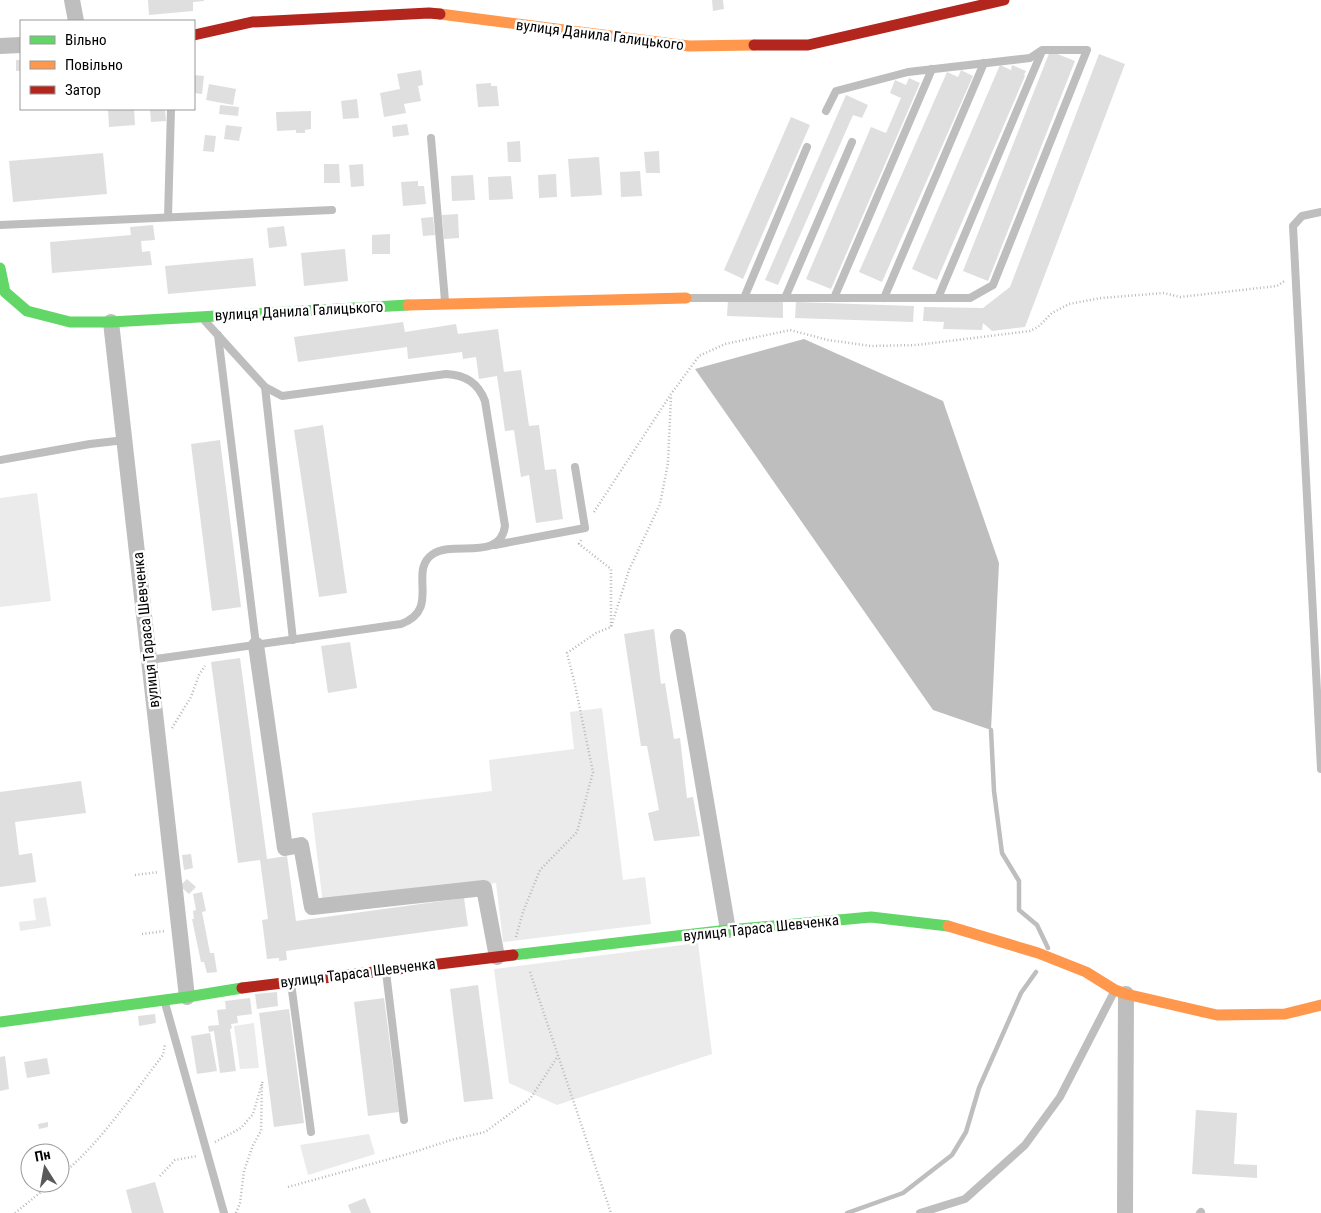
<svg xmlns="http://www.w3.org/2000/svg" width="1321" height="1213" font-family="'Roboto Condensed',sans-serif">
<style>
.green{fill:#ebebeb}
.water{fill:#bebebe}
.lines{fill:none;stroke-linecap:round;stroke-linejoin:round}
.stream{stroke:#bebebe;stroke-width:4.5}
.building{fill:#dfdfdf}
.path{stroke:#b9b9b9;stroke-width:2.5;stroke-dasharray:1 2.5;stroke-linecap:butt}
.lane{stroke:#bebebe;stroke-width:8}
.street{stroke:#bebebe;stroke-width:16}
.fast{stroke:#63d668;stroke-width:11}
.slow{stroke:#ff974d;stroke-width:11}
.jam{stroke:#b3261e;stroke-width:11}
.labels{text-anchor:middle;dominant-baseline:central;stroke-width:5;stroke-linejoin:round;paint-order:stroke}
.street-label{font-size:15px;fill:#000;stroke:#fff}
</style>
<rect width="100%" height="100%" fill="#fff"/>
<g class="green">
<polygon points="37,493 51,601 0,607 0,498"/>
<polygon points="602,708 623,880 645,877 651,924 503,942 496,883 323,904 312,813 492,791 489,760 574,749 570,712"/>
<polygon points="46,897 51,926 20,931 19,922 36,920 33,899"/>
<polygon points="698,943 712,1054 557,1105 509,1083 494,969"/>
<polygon points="254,1023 259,1068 240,1069 234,1026"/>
<polygon points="369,1134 375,1154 308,1175 300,1145"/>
</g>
<polygon class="water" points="804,339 943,401 999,563 991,730 933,710 695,369"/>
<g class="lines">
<g class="stream">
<polyline points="991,730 994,791 1002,853 1019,881 1019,910 1037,925 1048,948"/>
<polyline points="847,1213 903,1193 952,1155 966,1132 979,1088 1021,993 1036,972"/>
</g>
</g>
<g class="building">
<polygon points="148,0 204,0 204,1 193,2 193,11 149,15"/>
<polygon points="712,0 723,0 724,9 713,11"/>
<polygon points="1050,51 1075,61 988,281 963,271"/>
<polygon points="1099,54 1125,64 1025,327 992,331 983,323 982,330 943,329 944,322 923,321 924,307 983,308 1010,287"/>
<rect x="16" y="60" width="5" height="11"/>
<polygon points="1000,65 1011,70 1012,65 1026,71 1024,75 1025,76 937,280 912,269"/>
<polygon points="421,70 423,85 418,86 421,101 404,104 406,113 384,117 380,93 400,89 397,74"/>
<polygon points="961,70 973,76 882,282 859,272 947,72 958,77"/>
<polygon points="194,75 204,76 202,94 194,93"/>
<polygon points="909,78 920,83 831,289 806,279 871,127 886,133 901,98 890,93 895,80 906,85"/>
<polygon points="491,83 491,86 497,86 499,106 478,107 476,84"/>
<polygon points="209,84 236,89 233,105 206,100"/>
<polygon points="846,95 868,105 862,118 853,115 778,285 765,280"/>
<polygon points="357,99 359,118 343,119 341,101"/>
<polygon points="220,105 239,107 238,116 219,114"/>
<polygon points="108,109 134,109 135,125 109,127"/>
<polygon points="150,109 165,109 166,121 151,122"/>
<polygon points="311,111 311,129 305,130 305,133 296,133 296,130 277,131 276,112"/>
<polygon points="791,117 810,125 743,279 724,270"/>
<polygon points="407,124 409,135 393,137 392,126"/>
<polygon points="226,125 242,127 239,141 224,139"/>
<polygon points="205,135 216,136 214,152 203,151"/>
<polygon points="520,141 521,162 508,162 507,142"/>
<polygon points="659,151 660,173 646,173 644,152"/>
<polygon points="103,153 107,194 13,202 9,161"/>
<polygon points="599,157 602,195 571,197 568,159"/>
<polygon points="324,164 339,164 340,183 324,183"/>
<polygon points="363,164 364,186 351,187 349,165"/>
<polygon points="640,171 642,196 621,197 620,172"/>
<polygon points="556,174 557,197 539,198 538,175"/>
<polygon points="473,175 475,200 452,201 451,176"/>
<polygon points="511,176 513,199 489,200 488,177"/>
<polygon points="418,181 418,186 424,186 426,204 403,206 401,182"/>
<polygon points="458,214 459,238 444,239 442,215"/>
<polygon points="433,217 435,235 423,236 421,218"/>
<polygon points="153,225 155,240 141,241 142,252 150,251 152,265 52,273 50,242 131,235 130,227"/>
<polygon points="284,226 287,246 269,248 267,228"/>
<polygon points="390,234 390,254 372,254 372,235"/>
<polygon points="345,249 348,281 304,286 301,253"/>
<polygon points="253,258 256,286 168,294 165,266"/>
<polygon points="728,300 783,302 783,318 727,316"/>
<polygon points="796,302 914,306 913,322 795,318"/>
<polygon points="403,322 405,332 456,324 458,334 498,329 504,372 521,370 529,426 539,425 545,470 556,469 563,519 536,523 529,475 521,477 514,430 505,431 497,376 479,379 476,357 463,359 462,352 408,359 407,347 298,362 294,337"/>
<polygon points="323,425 347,593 319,597 294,430"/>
<polygon points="220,440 241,607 212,611 191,444"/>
<polygon points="654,629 661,684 665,683 674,739 680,738 687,798 693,797 700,836 654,841 648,813 659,810 647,746 641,746 624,634"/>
<polygon points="350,642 357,688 328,693 321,646"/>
<polygon points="240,658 267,859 287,856 296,921 464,898 468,926 286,951 287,960 279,961 279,958 267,959 262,920 268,919 260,860 238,863 211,662"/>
<polygon points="81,781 86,813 15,822 19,855 32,853 36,882 0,887 0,792"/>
<polygon points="191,854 193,868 184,870 182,855"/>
<polygon points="187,879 196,887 189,894 180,886"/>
<polygon points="202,892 206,911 202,912 210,953 214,953 217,972 207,973 204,962 201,962 192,919 194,919 193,911 196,910 193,894"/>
<polygon points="478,985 493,1099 464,1102 450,989"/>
<polygon points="277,992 278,1006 257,1009 255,994"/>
<polygon points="250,998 252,1014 237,1016 238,1023 231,1024 232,1028 230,1029 236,1071 220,1073 214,1031 209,1032 208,1026 219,1025 217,1010 226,1009 225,1001"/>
<polygon points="384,998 399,1112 368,1116 354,1002"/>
<polygon points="289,1009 304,1123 274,1127 259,1013"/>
<polygon points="155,1014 156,1023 139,1026 138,1016"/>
<polygon points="210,1033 217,1071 197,1074 191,1036"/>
<polygon points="5,1056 9,1089 0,1091 0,1057"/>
<polygon points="47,1058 50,1074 27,1078 24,1062"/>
<polygon points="1196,1110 1237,1113 1234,1164 1257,1165 1257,1178 1192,1174"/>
<polygon points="48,1122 48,1127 39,1129 38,1124"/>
<polygon points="155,1182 164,1213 132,1213 126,1190"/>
<polygon points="365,1198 371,1213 351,1213 348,1205"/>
</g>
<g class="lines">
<g class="path">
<polyline points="594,512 671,394 699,356 725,344 790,330 828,340 871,346 917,345 1030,331 1038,327 1052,313 1069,304 1101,298 1164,293 1180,297 1277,286 1286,280"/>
<polyline points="581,540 579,544 611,569 611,627"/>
<polyline points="172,728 191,697 199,675 205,666"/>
<polyline points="135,875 159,872"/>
<polyline points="142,934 165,931"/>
<polyline points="516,937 523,912 540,870 577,832 593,772 575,685 567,653 596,633 611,627 629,570 660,504 668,463 671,396"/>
<polyline points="530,972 611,1213"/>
<polyline points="215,1142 241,1128 253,1114 263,1080"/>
<path d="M60,1176C101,1143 131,1096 163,1055L165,1044"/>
<polyline points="160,1176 175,1160 197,1156"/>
<polyline points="288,1187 411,1153 451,1140 485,1132 530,1099 558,1056"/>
<polyline points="15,1213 52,1183"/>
<polyline points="236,1213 240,1203 244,1171 253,1145 261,1131 262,1084"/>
</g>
<g class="lane">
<polyline points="431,138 445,301"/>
<polyline points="1321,212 1302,216 1293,226 1321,769"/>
<polyline points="168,217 171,109"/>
<polyline points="0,225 332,210"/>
<polyline points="688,298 970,298 993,285 1087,50 1042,50 1030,58 908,72 836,91 826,111"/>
<polyline points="744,298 807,147"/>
<polyline points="785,298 852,142"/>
<polyline points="834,298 932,69"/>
<polyline points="884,298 984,63"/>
<polyline points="938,298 1042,51"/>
<polyline points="218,335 256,645"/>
<polyline points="265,387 293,640"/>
<polyline points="0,460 90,444 125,440"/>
<polyline points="495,545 585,528 575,467"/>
<path d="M149,660L401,624C442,609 407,571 433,554C454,540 500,562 505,526L485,401C478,383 466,375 446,374L282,396L265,387L205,321"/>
<polyline points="386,972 404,1120"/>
<polyline points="291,983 311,1132"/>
<polyline points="165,1003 224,1213"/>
<polyline points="920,1213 965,1199 1025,1145 1060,1097 1114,992"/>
<polyline points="1200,1213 1201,1212"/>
</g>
<g class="street">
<polyline points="72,0 76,21"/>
<polyline points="0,46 21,45"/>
<polyline points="111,322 187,997"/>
<polyline points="678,637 728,930"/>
<polyline points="256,645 285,848 301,845 312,907 484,888 497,957"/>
<polyline points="1125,1213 1126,994"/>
</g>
<g class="fast">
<polyline points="0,268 5,292 27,311 70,322 111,322 408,305"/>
<polyline points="513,955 728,930 871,917 948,926"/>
<polyline points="0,1022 187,997 242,988"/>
</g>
<g class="slow">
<polyline points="440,14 689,46 754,45"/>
<polyline points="408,305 686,298"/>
<polyline points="948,926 1038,953 1086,972 1115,990 1126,994 1217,1015 1285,1014 1321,1005"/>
</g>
<g class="jam">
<polyline points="194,35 252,22 429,13 440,14"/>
<polyline points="754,45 808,45 1004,0"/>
<polyline points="242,988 513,955"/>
</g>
</g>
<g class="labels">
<g class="street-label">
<text transform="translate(600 35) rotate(7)">вулиця Данила Галицького</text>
<text transform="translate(299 311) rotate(-3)">вулиця Данила Галицького</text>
<text transform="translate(146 630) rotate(-96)">вулиця Тараса Шевченка</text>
<text transform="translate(761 928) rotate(-6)">вулиця Тараса Шевченка</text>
<text transform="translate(358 973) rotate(-7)">вулиця Тараса Шевченка</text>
</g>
</g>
<rect x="20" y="20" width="175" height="90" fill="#ffffff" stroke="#999999"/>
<rect x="30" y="36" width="25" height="8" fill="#63d668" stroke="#999999"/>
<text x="65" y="45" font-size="15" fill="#000000">Вільно</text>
<rect x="30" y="61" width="25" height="8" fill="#ff974d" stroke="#999999"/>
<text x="65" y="70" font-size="15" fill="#000000">Повільно</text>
<rect x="30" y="86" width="25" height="8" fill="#b3261e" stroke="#999999"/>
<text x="65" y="95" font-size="15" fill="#000000">Затор</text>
<g transform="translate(45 1168) rotate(349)"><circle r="24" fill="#ffffff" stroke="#999999"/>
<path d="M0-4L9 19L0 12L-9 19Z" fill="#595959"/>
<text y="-8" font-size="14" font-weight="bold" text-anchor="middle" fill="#000000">Пн</text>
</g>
</svg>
